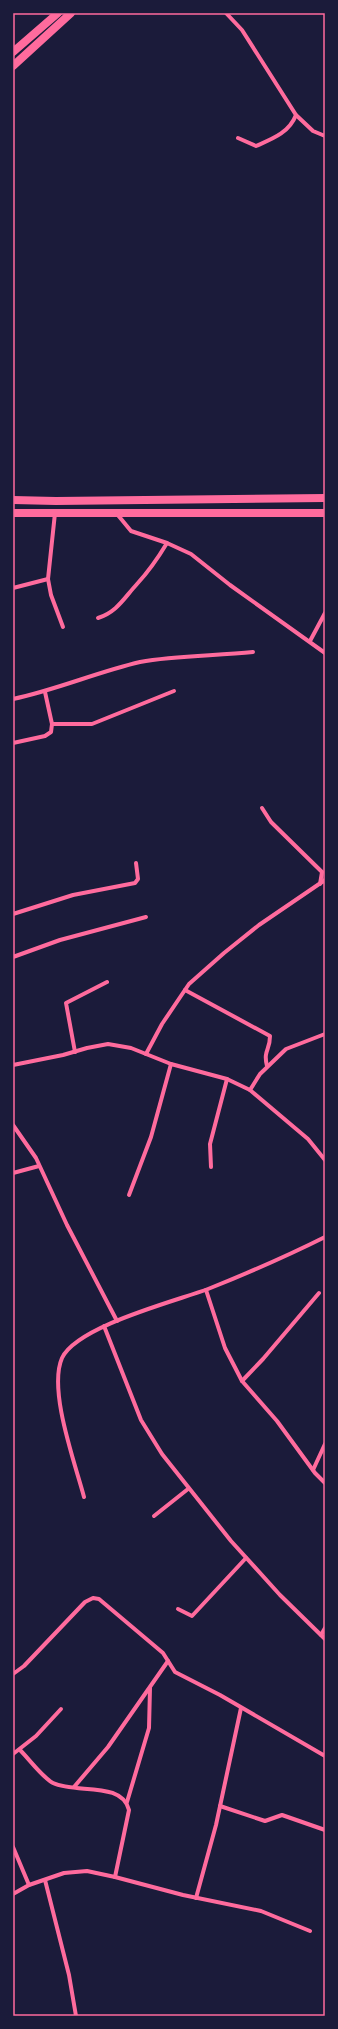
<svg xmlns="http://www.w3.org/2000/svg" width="338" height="2029" font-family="Signika,sans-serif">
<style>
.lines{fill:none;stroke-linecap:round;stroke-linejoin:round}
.minor{stroke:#ff6b9d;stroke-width:4}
.primary{stroke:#ff6b9d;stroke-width:8}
.trunk{stroke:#ff6b9d;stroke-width:8}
.neatline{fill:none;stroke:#ff6b9d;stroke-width:1.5}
</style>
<rect width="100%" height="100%" fill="#1b1b3a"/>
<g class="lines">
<g class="minor">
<polyline points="226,13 242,30 296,115 313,131 325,136"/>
<path d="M238,138L256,146C272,139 289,133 296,115"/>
<polyline points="55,513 48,579 51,595 63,627"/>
<polyline points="117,514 131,531 167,543 191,554 230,585 325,653"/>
<polyline points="13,588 48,579"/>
<path d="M98,618C117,612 124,598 137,584C149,571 158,558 167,543"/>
<polyline points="310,641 325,613"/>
<path d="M13,699C56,690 97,672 140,662C176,655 216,656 253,652"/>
<polyline points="52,724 92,724 174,691"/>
<polyline points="13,743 45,736 51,732 52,724 45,692"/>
<polyline points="262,808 271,822 322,872 320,884"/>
<polyline points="13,914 73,895 135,883 138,879 136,863"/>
<polyline points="13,957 60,940 146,917"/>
<path d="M185,990L270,1036C270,1051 263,1050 267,1066"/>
<polyline points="75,1052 66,1003 107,982"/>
<polyline points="146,1054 162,1024 189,984 224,953 259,925 325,880"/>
<polyline points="13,1065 63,1055 87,1048 108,1044 131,1048 171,1064 227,1079 250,1090 308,1139 325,1160"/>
<polyline points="250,1090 260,1074 286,1049 325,1034"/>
<polyline points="13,1125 36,1158 67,1225 117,1321"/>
<polyline points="211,1167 210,1144 227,1079"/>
<polyline points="13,1173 39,1166"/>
<polyline points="129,1195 151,1137 171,1064"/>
<polyline points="206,1290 225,1348 242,1381 277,1421 315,1473 325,1483"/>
<polyline points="104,1326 141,1420 162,1454 231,1541 280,1595 325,1639"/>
<polyline points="242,1381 263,1359 319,1293"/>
<polyline points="313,1470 325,1444"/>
<path d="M84,1497C75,1463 48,1390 62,1358C77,1326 176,1301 208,1289C248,1273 287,1256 325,1237"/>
<polyline points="154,1516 188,1489"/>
<polyline points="178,1609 192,1616 246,1558"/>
<polyline points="321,1635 325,1628"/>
<polyline points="13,1674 24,1666 85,1602 93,1598 99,1599 163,1653 175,1672 220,1695 325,1756"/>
<path d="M20,1750C29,1759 43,1778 53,1783C76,1794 122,1781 129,1810L115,1877"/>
<polyline points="13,1754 36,1736 61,1709"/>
<polyline points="74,1787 108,1747 168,1661"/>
<polyline points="127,1802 149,1728 150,1688"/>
<polyline points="220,1806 265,1821 282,1815 325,1830"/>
<polyline points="13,1847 29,1885"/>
<polyline points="45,1880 69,1975 76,2016"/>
<polyline points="13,1894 29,1885 64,1873 87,1871 115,1877 183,1895 261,1911 310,1931"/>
<polyline points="196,1898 216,1825 241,1708"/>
</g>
<g class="primary">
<polyline points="13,52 58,13"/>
<polyline points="13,66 71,13"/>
</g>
<g class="trunk">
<polyline points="13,500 56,501 325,498"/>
<polyline points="13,513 325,513"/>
</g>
</g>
<rect width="338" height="2029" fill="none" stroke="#1b1b3a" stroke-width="28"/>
<rect x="14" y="14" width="310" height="2001" class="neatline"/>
</svg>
